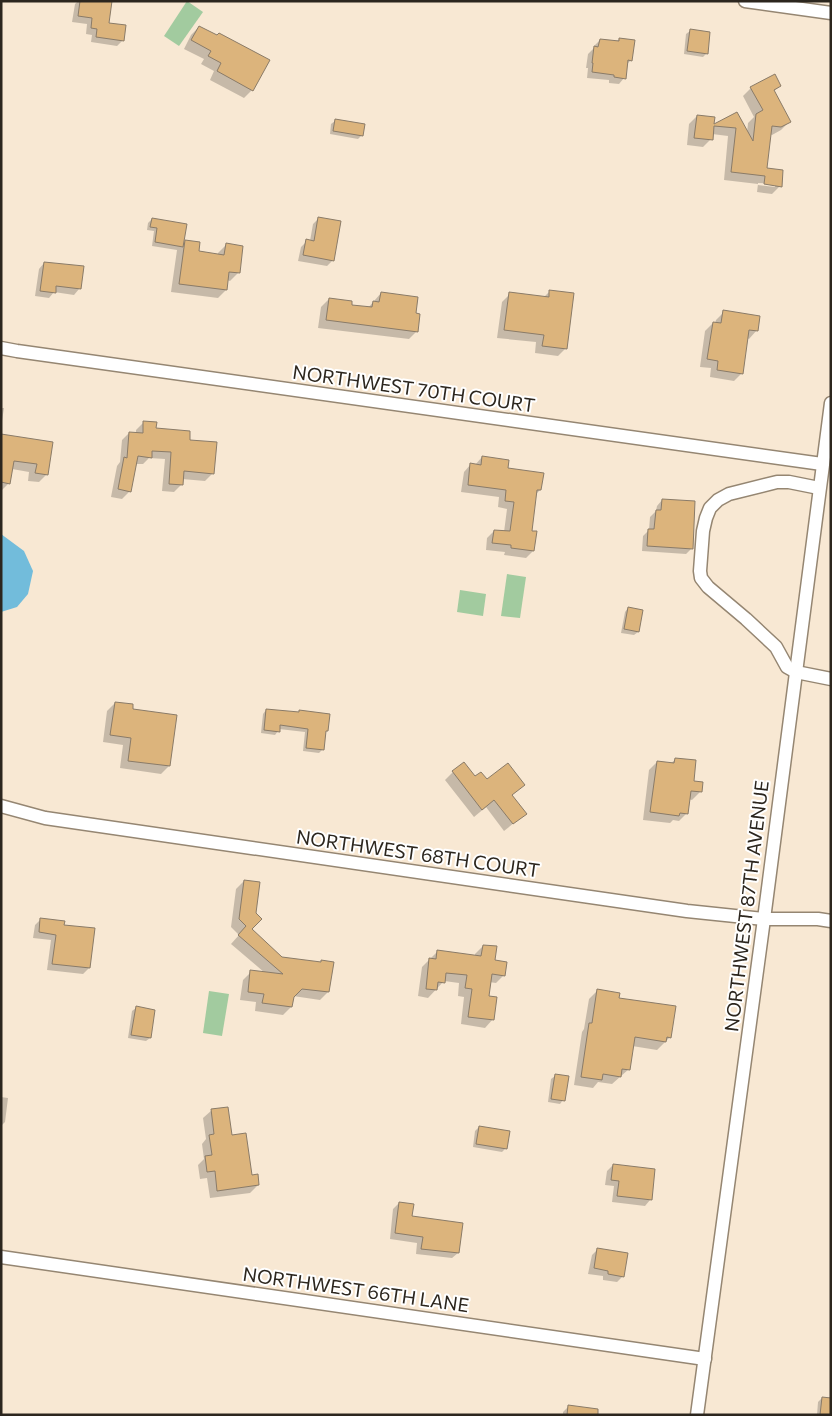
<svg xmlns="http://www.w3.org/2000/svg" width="832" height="1416" font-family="Commissioner,sans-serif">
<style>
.green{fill:#a2cb9f}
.water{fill:#72bcdb}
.shadow{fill:#0003;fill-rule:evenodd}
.building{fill:#dcb47c;stroke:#8a7b68}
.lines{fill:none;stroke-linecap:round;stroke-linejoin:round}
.minor-casing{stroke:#958672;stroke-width:15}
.minor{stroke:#fff;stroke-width:12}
.labels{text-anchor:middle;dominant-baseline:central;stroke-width:4;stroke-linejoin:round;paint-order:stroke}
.street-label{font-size:19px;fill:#2c261e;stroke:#fff}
</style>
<rect width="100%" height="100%" fill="#f8e8d3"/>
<g class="green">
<polygon points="187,1 203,12 179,46 164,36"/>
<polygon points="507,574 526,577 520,618 501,616"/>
<polygon points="460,590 486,594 483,616 457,612"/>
<polygon points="209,991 229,994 222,1036 203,1033"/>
</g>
<polygon class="water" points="1,534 24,551 33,571 28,594 17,607 1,612"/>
<g class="shadow">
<polygon points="78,1 111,1 108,24 123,40 117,46 91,42 92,35 86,34 87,24 72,22 75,4"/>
<polygon points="199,27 252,90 244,98 210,80 214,71 201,64 204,59 184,49 191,35"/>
<polygon points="690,31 707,53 703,57 684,54 686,34"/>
<polygon points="619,39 631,60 626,65 624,78 619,84 609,83 609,80 587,78 588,68 586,68 588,54 594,48 594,46 600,40 616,42"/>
<path d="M780,86L773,92L789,122L781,130L772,135L770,134L765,169L780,186L772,194L757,192L758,184L724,180L728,136L712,134L711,139L703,147L687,145L689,124L697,116L713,126L737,113L747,133L748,123L754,117L743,96L751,88ZM758,183L775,184V187L758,185Z"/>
<polygon points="335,121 362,135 358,139 330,134 331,124"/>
<polygon points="319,218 333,260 327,266 298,261 301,247 307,241 310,241 313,224"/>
<polygon points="152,219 183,243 185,241 198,252 218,255 218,253 226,245 238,273 230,281 227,280 226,290 218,298 171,292 177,250 152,246 154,231 147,230 148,223"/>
<polygon points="44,263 82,268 79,289 74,295 54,292 49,298 35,296 39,269"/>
<polygon points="550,291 566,348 558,356 535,353 536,342 497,338 502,302 510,294 543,298"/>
<polygon points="381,293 414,314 417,331 409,339 318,328 321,307 329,299 351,306 368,308"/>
<polygon points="724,312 757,330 749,339 747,338 742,373 734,381 710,377 711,368 700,367 705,331 713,323 715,324 716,320"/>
<polygon points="1,408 4,408 1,427"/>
<polygon points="144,422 155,429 188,442 213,473 205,481 182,479 182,484 174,492 162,491 165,459 149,458 143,464 135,464 130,491 122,499 111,497 117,466 120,462 122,440 129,433 136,433 136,430"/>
<polygon points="1,435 51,443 47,474 39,482 28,481 29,472 12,469 9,483 1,491"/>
<polygon points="482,457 507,469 540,490 535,495 530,532 533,551 526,558 504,555 505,552 486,550 487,538 494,531 504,532 507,509 498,507 499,497 461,492 464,472 471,464 475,465"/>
<polygon points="662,500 691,549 686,554 642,551 643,536 649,530 650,517 656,511 657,506"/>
<polygon points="628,608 638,632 634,635 621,633 625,612"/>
<polygon points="115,703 131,710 169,766 161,774 120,768 123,745 103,742 107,711"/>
<polygon points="266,710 324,733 323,749 319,753 303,751 305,732 279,729 278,731 275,735 261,733 263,714"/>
<polygon points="676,759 700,792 692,800 688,799 687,813 679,821 673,820 670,823 643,820 649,770 657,762 670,764"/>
<polygon points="453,772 475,778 524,784 511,796 525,814 504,831 486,807 474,817 445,780"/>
<polygon points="244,881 250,929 282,958 320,963 322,961 328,992 320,1000 293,996 291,1007 283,1015 255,1011 256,1002 240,1000 243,980 251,972 265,973 231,944 239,935 231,927 236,889"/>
<polygon points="41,919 63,926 89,968 83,974 47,970 51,940 33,938 35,925"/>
<polygon points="483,946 504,975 496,983 489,982 487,997 493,1019 485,1028 461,1024 464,997 458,996 459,983 444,981 428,998 418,996 422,967 438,951 475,956 475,954"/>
<polygon points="597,991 618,999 670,1037 657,1050 632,1046 629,1069 612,1084 598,1082 593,1088 574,1085 582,1032 584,1029 589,999"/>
<polygon points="136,1008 150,1038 146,1041 128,1038 132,1011"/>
<polygon points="555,1076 563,1100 560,1104 548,1102 551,1079"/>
<polygon points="1,1097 8,1098 5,1122 1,1126"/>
<polygon points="212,1110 231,1136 251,1177 258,1185 250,1193 210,1198 207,1178 200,1179 198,1165 204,1159 202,1144 206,1139 203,1118"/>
<polygon points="479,1127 506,1148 502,1152 473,1147 475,1131"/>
<polygon points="613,1165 650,1200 645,1206 612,1202 614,1186 605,1185 607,1171"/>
<polygon points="399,1203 411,1217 458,1253 452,1258 416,1254 417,1243 390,1239 393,1209"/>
<polygon points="598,1249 623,1276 617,1282 603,1280 603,1276 588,1274 592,1255"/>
<polygon points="822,1398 831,1415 817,1415 818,1402"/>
<polygon points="569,1406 581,1415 563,1415 563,1412"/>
</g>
<g class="building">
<polygon points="80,1 112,1 109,23 126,25 124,41 96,37 97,29 91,28 92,18 78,16"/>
<polygon points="199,26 217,35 219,33 270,60 253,91 217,71 221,63 208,56 211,51 191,40"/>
<polygon points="690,29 710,32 708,54 687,51"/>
<polygon points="619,38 635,40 632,61 628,60 626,79 614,77 614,75 592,72 593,63 592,63 594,46 598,47 600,39 619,41"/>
<polygon points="775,74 781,86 774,90 791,122 781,127 772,126 767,168 783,170 782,187 764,184 765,176 731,172 736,128 714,126 713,140 694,138 697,115 715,117 714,124 737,112 753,141 756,114 763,110 750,87"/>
<polygon points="335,119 365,124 363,136 333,131"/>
<polygon points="318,217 341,221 334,261 303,255 306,239 314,241"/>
<polygon points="152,218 187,224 183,247 155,242 157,228 150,227"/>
<polygon points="185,240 200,242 199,251 224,255 226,243 243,246 240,273 229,272 227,290 179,284"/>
<polygon points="44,262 84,266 81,289 56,286 56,293 40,291"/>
<polygon points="549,290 574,293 567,349 542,346 544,335 504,330 509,292 549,297"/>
<polygon points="381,292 418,297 416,313 420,314 418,332 326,320 329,298 352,301 352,305 372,307 373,301 379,302"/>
<polygon points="723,310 760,316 758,331 749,330 743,374 717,370 718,361 707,359 713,322 721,323"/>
<polygon points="143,421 157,422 156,428 190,431 190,440 217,442 214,474 184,471 183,485 169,484 171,452 152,451 152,458 138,456 131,492 118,489 124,457 127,458 129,432 143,433"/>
<polygon points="1,434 53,442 48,475 35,473 37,464 14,461 10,484 1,482"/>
<polygon points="482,456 509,460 508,468 544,473 541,490 537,490 532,531 537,531 534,551 511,548 511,545 492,543 494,530 510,531 514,502 505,501 506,490 468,485 470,463 481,465"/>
<polygon points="662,499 695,501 693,549 647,546 648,529 654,529 656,510 661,510"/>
<polygon points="628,607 643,610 639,632 624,629"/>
<polygon points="115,702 133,704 133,709 177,715 170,766 128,761 131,738 110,735"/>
<polygon points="266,709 299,712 299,710 330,714 328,731 326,731 324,750 306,748 308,729 280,725 280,732 264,730"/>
<polygon points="675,758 696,760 694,781 703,782 702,792 691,791 688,814 680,813 679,816 650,812 657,761 674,763"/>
<polygon points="464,762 475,776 481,772 487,779 508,763 525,785 512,795 527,814 513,824 494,800 482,810 452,771"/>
<polygon points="244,880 260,882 256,913 262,919 252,929 282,957 321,962 321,960 334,962 329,992 302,989 294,997 292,1007 262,1003 264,994 248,992 250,970 283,974 238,935 246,926 239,919"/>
<polygon points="40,918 65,921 64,925 95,928 90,968 52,964 56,935 39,932"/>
<polygon points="483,945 497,946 495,960 507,962 505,976 492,974 489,996 497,997 494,1020 468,1017 472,989 465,988 467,975 446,973 445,983 438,982 437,990 426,989 429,958 436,959 437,950 481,956"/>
<polygon points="597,989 620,993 619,998 676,1006 671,1038 667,1037 666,1042 635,1037 630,1070 622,1069 621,1077 603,1074 602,1080 581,1077 589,1023 592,1023"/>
<polygon points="136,1006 155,1010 151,1038 131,1035"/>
<polygon points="555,1074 569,1076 565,1101 551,1099"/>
<polygon points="228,1107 232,1135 246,1133 252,1175 258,1174 259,1185 217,1191 215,1171 207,1172 205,1156 212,1155 209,1135 214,1134 211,1109"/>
<polygon points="479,1126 510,1131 507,1149 476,1144"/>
<polygon points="613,1164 655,1169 652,1200 617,1196 619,1181 611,1180"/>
<polygon points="399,1202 414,1204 412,1216 463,1223 459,1253 421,1249 423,1237 395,1233"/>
<polygon points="597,1248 628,1253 624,1277 608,1274 608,1271 594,1268"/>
<polygon points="822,1397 831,1398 831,1415 820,1415"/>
<polygon points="568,1405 598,1409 598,1415 567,1415"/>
</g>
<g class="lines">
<defs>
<g id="minor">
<polyline points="745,1 831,13"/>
<polyline points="1,348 17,351 822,464"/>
<polyline points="819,488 789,482 777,482 729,494 718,500 710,508 706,518 703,531 700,571 701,578 708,587 746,619 776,647 787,667 796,672 831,679"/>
<polyline points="1,806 45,818 687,911 764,919 818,919 831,921"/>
<polyline points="1,1257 705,1359"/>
<polyline points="697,1415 764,919 831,403"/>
</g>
</defs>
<use href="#minor" class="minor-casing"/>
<use href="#minor" class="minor"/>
</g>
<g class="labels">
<g class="street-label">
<text transform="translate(414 388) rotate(8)">NORTHWEST 70TH COURT</text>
<text transform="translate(418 853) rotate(8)">NORTHWEST 68TH COURT</text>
<text transform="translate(746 906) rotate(-83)">NORTHWEST 87TH AVENUE</text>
<text transform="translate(356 1289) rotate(8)">NORTHWEST 66TH LANE</text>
</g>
</g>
<rect width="832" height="1416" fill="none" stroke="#2c261e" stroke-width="5"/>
</svg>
